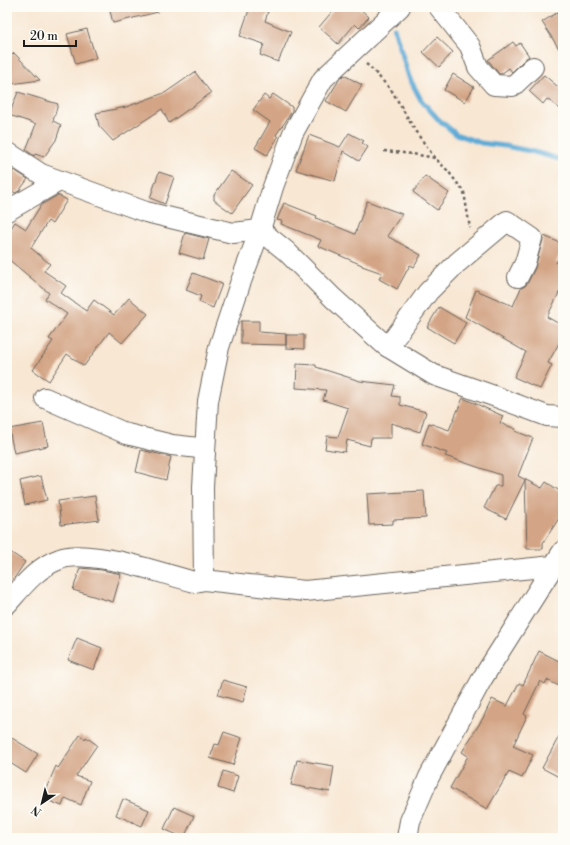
<svg xmlns="http://www.w3.org/2000/svg" width="570" height="845" font-family="'Libre Bodoni',serif">
<style>
.lines{fill:none;stroke-linecap:round;stroke-linejoin:round}
.stream{stroke:#5daad6;stroke-width:5}
.building{fill:#d3a485}
.street-casing{stroke:#69635c;stroke-width:22}
.path{stroke:#69635c;stroke-width:2.5;stroke-dasharray:3 3;stroke-linecap:butt}
.street{stroke:#fff;stroke-width:20}
</style>
<rect width="100%" height="100%" fill="#fdfcf7"/>
<filter id="ink" filterUnits="userSpaceOnUse"><feTurbulence type="fractalNoise" baseFrequency=".025" numOctaves="2"/><feDisplacementMap in="SourceGraphic" scale="8" xChannelSelector="R" yChannelSelector="G"/><feConvolveMatrix kernelMatrix="1 2 1 2 8 2 1 2 1" color-interpolation-filters="sRGB"/></filter>
<filter id="wash" filterUnits="userSpaceOnUse"><feTurbulence type="fractalNoise" baseFrequency=".012" numOctaves="4" result="noise"/><feDisplacementMap in="SourceGraphic" scale="16" xChannelSelector="R" yChannelSelector="G"/><feGaussianBlur stdDeviation="0.9" result="paint"/><feColorMatrix in="noise" values="0 0 0 0 0 0 0 0 0 0 0 0 0 0 0 0 0 1.4 0 .05"/><feComposite in="paint" operator="in"/></filter>
<g filter="url(#wash)">
<rect width="100%" height="100%" fill="#f8e7d3"/>
<g class="lines">
<polyline class="stream" points="394,28 409,77 421,100 438,119 456,134 481,143 505,146 530,151 563,160"/>
</g>
<g id="blocks">
<g class="building">
<polygon points="109,7 157,7 158,12 113,23"/>
<polygon points="250,7 254,7 268,12 265,21 291,32 278,62 260,55 264,44 240,36"/>
<polygon points="336,7 358,7 369,17 359,28 355,24 338,44 319,27"/>
<polygon points="563,9 563,55 542,22"/>
<polygon points="87,29 96,58 76,64 67,34"/>
<polygon points="437,37 453,52 439,67 423,52"/>
<polygon points="513,42 516,46 520,43 529,56 525,59 512,72 509,68 501,74 499,74 488,60"/>
<polygon points="14,53 40,80 11,84 7,80 7,60"/>
<polygon points="195,72 211,93 169,123 162,109 113,141 99,126 96,113 126,107 164,93 165,93"/>
<polygon points="453,74 474,87 465,102 444,90"/>
<polygon points="344,75 362,85 346,112 326,101 339,80"/>
<polygon points="544,75 563,91 563,111 547,99 543,104 529,91"/>
<polygon points="18,92 58,104 53,121 61,125 56,140 44,157 35,154 34,156 26,150 36,124 9,115"/>
<polygon points="273,94 292,107 292,111 287,119 276,135 278,137 267,155 255,148 270,122 253,110 264,95 269,99"/>
<polygon points="349,133 364,141 362,143 368,147 359,161 343,151 335,181 296,170 309,135 340,147"/>
<polygon points="14,170 28,179 19,191 15,193 7,187 7,180"/>
<polygon points="231,171 252,185 232,213 214,200 214,195"/>
<polygon points="159,172 174,177 165,204 150,198"/>
<polygon points="425,176 449,193 437,210 413,192"/>
<polygon points="58,195 67,200 52,224 48,221 31,248 50,264 44,271 66,286 61,293 86,311 94,300 114,315 129,298 148,314 122,343 109,332 84,366 67,354 49,381 33,370 53,341 49,339 67,314 45,299 49,293 7,258 7,234 15,222 26,229 41,205"/>
<polygon points="367,201 402,214 387,236 421,255 414,267 410,265 397,289 379,279 382,273 362,266 362,265 318,246 321,240 281,224 282,221 277,220 284,203 317,216 316,218 355,234"/>
<polygon points="185,233 209,239 203,260 179,253"/>
<polygon points="544,236 563,244 563,247 556,263 563,266 563,285 547,317 563,326 563,336 548,363 552,365 540,389 514,377 526,352 465,317 476,290 513,306 521,288 525,286 528,282 535,268"/>
<polygon points="193,273 222,284 213,308 199,302 201,296 186,290"/>
<polygon points="439,307 466,323 454,343 427,327"/>
<polygon points="241,321 259,321 259,332 286,334 286,345 241,344"/>
<polygon points="286,335 304,335 304,349 286,348"/>
<polygon points="297,364 316,365 316,367 360,381 395,385 392,396 400,397 400,405 426,412 420,432 391,423 391,438 371,438 370,446 347,440 345,452 325,449 327,436 338,437 348,408 323,400 326,390 296,388"/>
<polygon points="463,398 503,416 500,423 516,429 515,431 533,438 518,476 542,488 546,482 563,493 563,512 543,543 543,549 527,549 525,480 506,519 484,508 495,486 501,486 501,475 445,456 447,453 422,444 429,423 449,430"/>
<polygon points="43,423 48,446 14,453 9,429"/>
<polygon points="141,450 171,457 166,480 136,472"/>
<polygon points="41,476 47,500 25,505 20,481"/>
<polygon points="424,491 426,518 393,520 393,524 369,525 367,494"/>
<polygon points="95,496 99,520 61,525 58,501"/>
<polygon points="7,550 25,562 15,577 7,586"/>
<polygon points="80,568 102,570 121,574 113,602 73,590"/>
<polygon points="77,638 102,648 94,670 68,660"/>
<polygon points="539,651 563,663 563,688 547,680 545,684 540,681 524,714 527,716 513,746 533,755 522,778 509,772 487,809 450,788 468,756 462,752 483,718 492,699 507,706 519,683 523,685"/>
<polygon points="223,680 247,687 243,702 218,695"/>
<polygon points="563,729 563,779 542,768"/>
<polygon points="224,732 242,738 233,765 210,758 215,744 219,745"/>
<polygon points="7,735 38,754 26,773 7,761"/>
<polygon points="80,735 85,739 86,737 97,745 76,776 90,781 81,805 65,798 62,806 42,798 56,766 58,768"/>
<polygon points="297,760 334,766 330,792 291,785"/>
<polygon points="223,771 238,776 233,793 218,788"/>
<polygon points="123,799 149,810 142,826 116,815"/>
<polygon points="174,807 194,816 184,838 164,829"/>
</g>
</g>
</g>
<g filter="url(#ink)">
<use href="#blocks" fill-opacity="0" stroke="#69635c" stroke-width="1"/>
<g class="lines">
<defs>
<g id="street">
<polyline points="439,7 470,46 478,67 494,85 513,86 533,67"/>
<polyline points="7,152 41,174 146,212 233,233 260,230 286,251 333,298 385,345 434,375 491,395 547,416 563,417"/>
<polyline points="7,211 59,181"/>
<polyline points="388,347 428,292 457,263 507,221 532,238 525,263 518,277"/>
<polyline points="45,398 127,434 172,445 199,448 205,451"/>
<polyline points="204,580 203,487 208,401 219,347 240,284 260,230 273,187 293,133 323,79 400,7"/>
<path d="M7,604C22,587 37,567 60,559C69,555 81,556 90,557C126,560 160,573 195,582L204,580L305,591L553,566"/>
<polyline points="407,838 410,821 429,777 482,679 563,551"/>
</g>
</defs>
<use href="#street" class="street-casing"/>
<g class="path">
<polyline points="366,64 370,67 392,91 416,132 435,158 448,171 464,192 470,228"/>
<polyline points="384,151 413,154 435,158"/>
</g>
<use href="#street" class="street"/>
</g>
</g>
<rect width="570" height="845" fill="none" stroke="#fdfcf7" stroke-width="24"/>
<g transform="translate(42 803) rotate(215)" stroke="#fdfcf7" stroke-width="3" paint-order="stroke">
<path d="M0-3L7 15L0 10L-7 15Z" fill="#1c1c1c"/>
<text y="-6" font-size="11" font-weight="bold" text-anchor="middle" fill="#1c1c1c">N</text>
</g>
<path d="M24 40v6h52v-6" fill="none" stroke="#1c1c1c" stroke-width="2"/>
<text x="30" y="40" font-size="12" fill="#1c1c1c" stroke="#fdfcf7" stroke-width="3" paint-order="stroke">20 m</text>
</svg>
